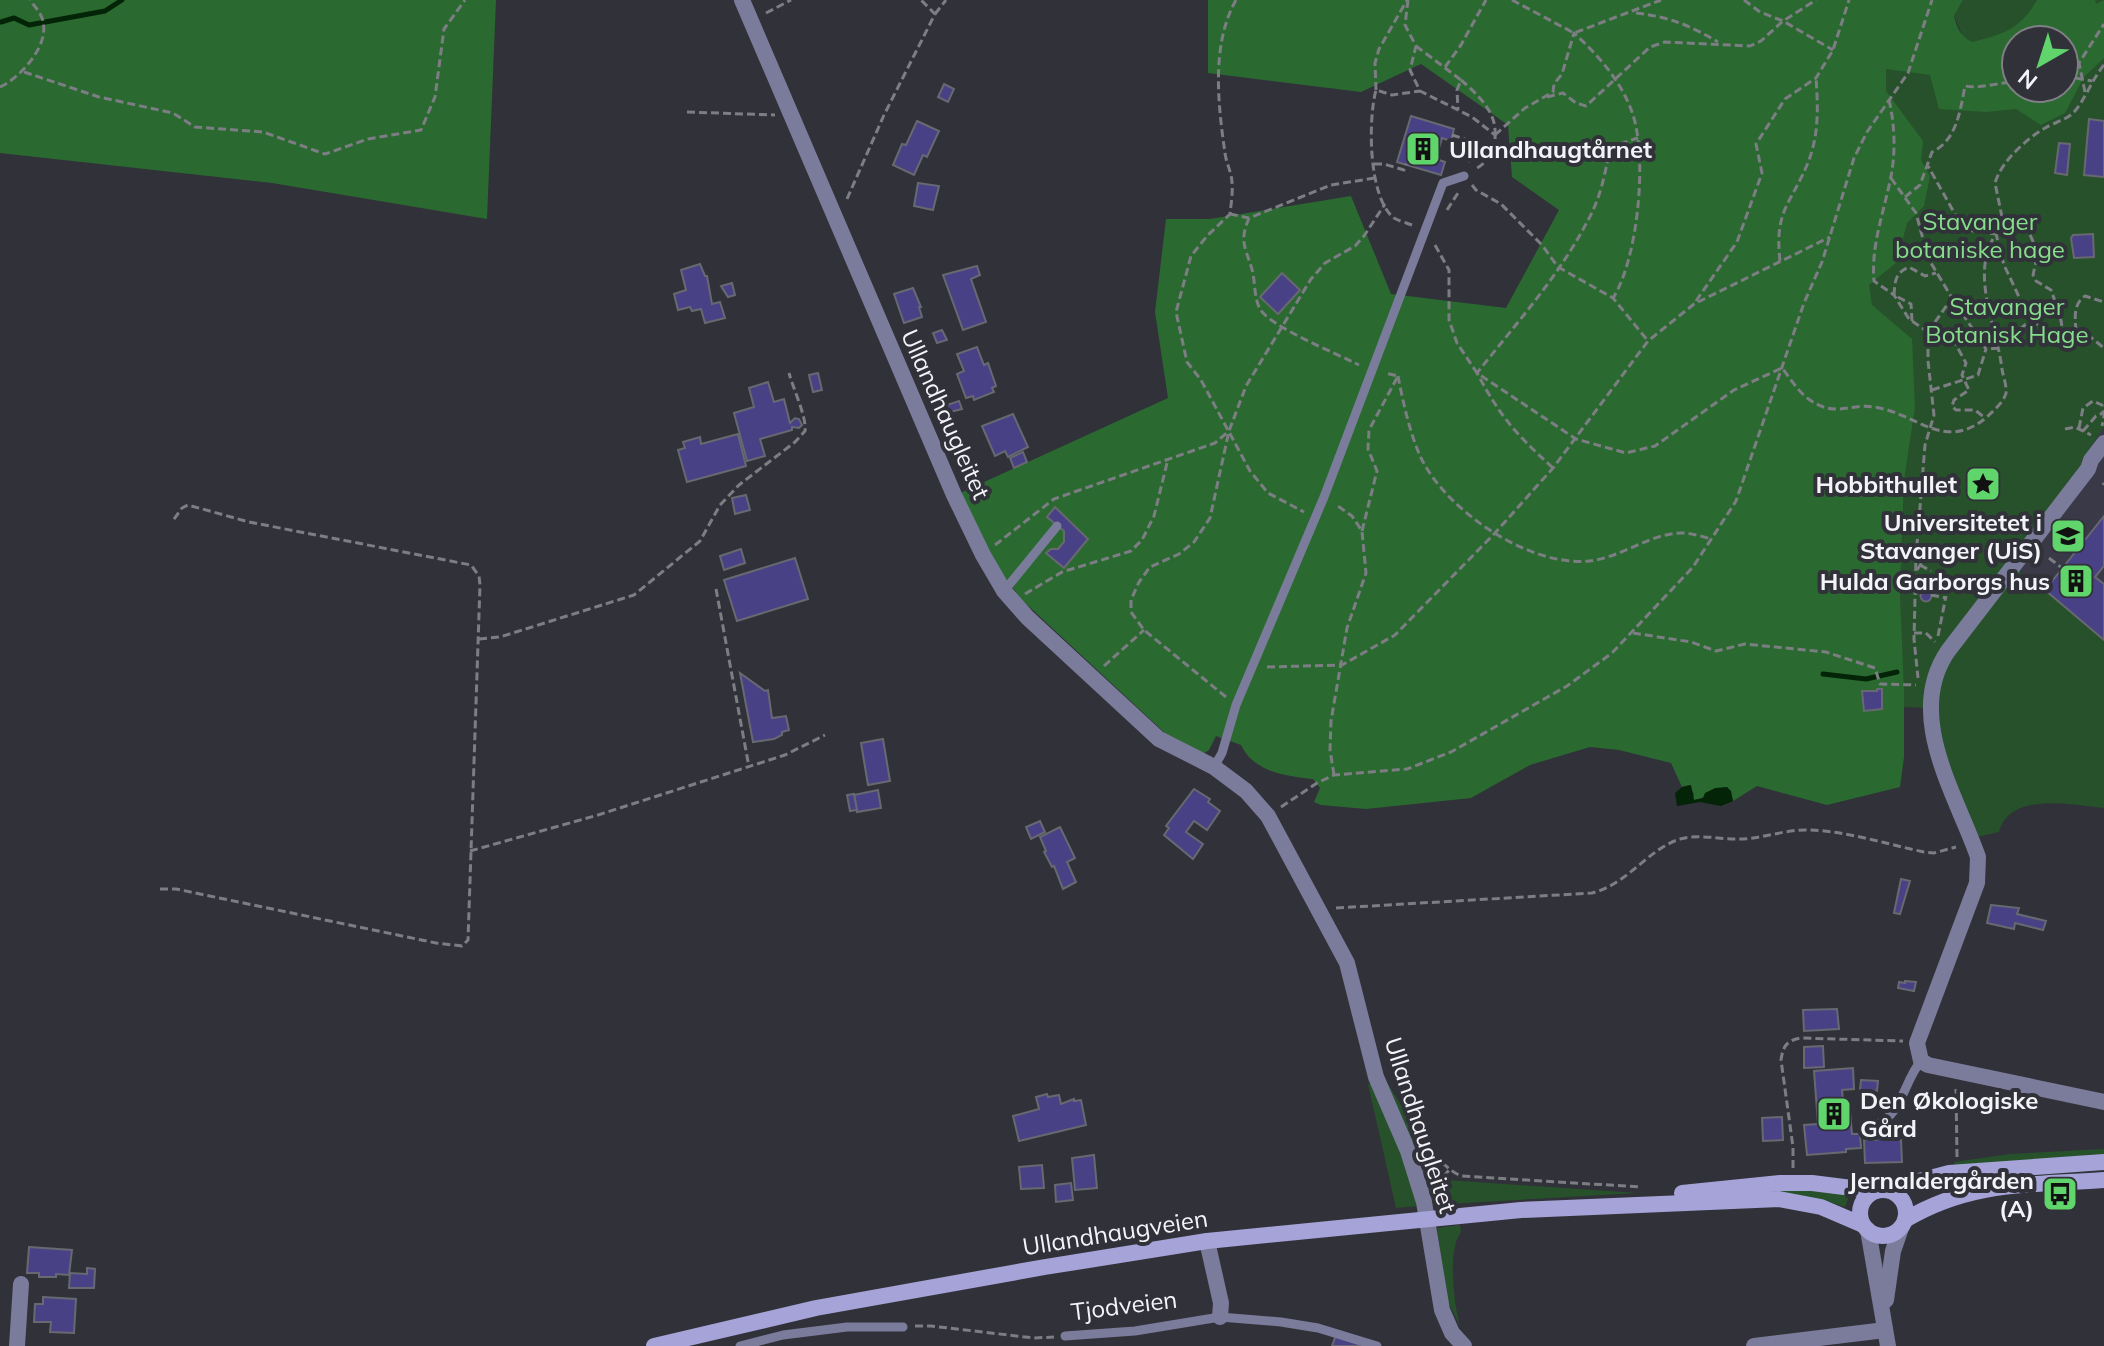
<svg xmlns="http://www.w3.org/2000/svg" width="2104" height="1346" font-family="Mulish,sans-serif">
<style>
.built{fill:#393947}
.green{fill:#26512a;fill-rule:evenodd}
.forest{fill:#2a6a30;fill-rule:evenodd}
.water{fill:#032406}
.lines{fill:none;stroke-linecap:round;stroke-linejoin:round}
.stream{stroke:#032406;stroke-width:5}
.building{fill:#494186;stroke:#686871;stroke-width:2}
.path{stroke:#7d7d84;stroke-width:3;stroke-dasharray:8 4;stroke-linecap:butt}
.service{stroke:#7b7b9b;stroke-width:9}
.minor{stroke:#7b7b9b;stroke-width:16}
.tertiary{stroke:#7b7b9b;stroke-width:16}
.secondary{stroke:#a5a3d7;stroke-width:16}
.labels{text-anchor:middle;dominant-baseline:central;stroke-width:8;stroke-linejoin:round;paint-order:stroke}
.poi-label{font-size:24px;font-weight:bold;fill:#f3f3f8;stroke:#313139;text-anchor:end}
.park-label{font-size:24px;fill:#86dd8b;stroke:#313139}
.street-label{font-size:24px;fill:#f3f3f8;stroke:#313139}
</style>
<rect width="100%" height="100%" fill="#313139"/>
<polygon class="built" points="2104,427 2104,640 2046,590 2035,589 2028,583 2020,570 2081,467 2082,460"/>
<g class="green">
<path d="M1963,0H2104V427L2082,460L2081,467L2020,570C2024,581 2032,591 2045,590L2104,640V808C2073,805 2010,791 1999,832L1977,837L1926,708L1903,707L1900,592L1904,481L1915,408L1872,305L1852,243L1886,91V69L1963,37L1954,16ZM2016,40H2064V88H2016Z"/>
<polygon points="1382,1074 1440,1169 1441,1175 1428,1192"/>
<polygon points="1368,1084 1371,1084 1394,1134 1419,1206 1396,1208"/>
<polygon points="2104,1149 2104,1157 1955,1166 1954,1162 2010,1154"/>
<polygon points="1446,1180 1638,1193 1431,1205 1430,1199"/>
<polygon points="1781,1188 1812,1189 1850,1194 1845,1207 1820,1199 1777,1193"/>
<path d="M1460,1225L1461,1232C1447,1250 1454,1305 1460,1326L1446,1298L1437,1228Z"/>
</g>
<g class="forest">
<polygon points="0,0 496,0 487,219 272,183 0,153"/>
<path d="M1208,0H1963L1954,16C1957,29 1961,36 1972,42C2004,34 2020,29 2037,0H2095L2096,4L2104,0V58L2084,77L2065,113L2041,125L2016,109L1986,112L1939,109L1930,75L1886,69V91L1923,141L1921,160L1930,176L1924,206L1907,223L1897,262L1869,285L1872,305L1912,339L1915,408L1904,481L1900,592L1904,693V757L1900,787L1827,805L1757,786L1733,801L1727,787C1714,789 1706,799 1693,800L1694,794L1689,785L1682,787L1671,763L1619,750L1590,747L1530,765L1471,798L1366,809L1321,805L1314,802L1320,788L1313,779C1285,776 1254,772 1241,745L1216,736L1209,750L1203,754L1166,734L1022,600L992,560L958,494L1168,398L1155,312L1166,219H1210L1351,196L1391,294L1506,308L1559,210L1512,177L1508,125L1421,64L1361,92L1208,73ZM2016,40H2064V88H2016Z"/>
</g>
<polygon class="water" points="1691,785 1694,800 1703,798 1705,793 1715,788 1727,787 1731,791 1733,801 1721,806 1700,802 1677,806 1675,793 1682,787"/>
<g class="lines">
<g class="stream">
<polyline points="1,22 14,18 29,25 105,11 122,0"/>
<polyline points="1823,674 1866,679 1897,672"/>
</g>
</g>
<g class="building">
<polygon points="944,84 954,89 948,102 938,97"/>
<polygon points="1411,116 1454,129 1451,141 1442,138 1436,159 1445,162 1441,175 1397,162"/>
<polygon points="2089,119 2104,121 2104,177 2084,175"/>
<polygon points="917,121 939,131 927,157 923,155 914,175 893,165 902,144 906,145"/>
<polygon points="1414,135 1438,141 1432,163 1408,156"/>
<polygon points="2059,143 2070,144 2067,175 2055,173"/>
<polygon points="918,183 939,186 933,210 914,206"/>
<polygon points="2093,234 2094,257 2074,258 2071,238 2073,235"/>
<polygon points="700,264 705,276 707,276 712,304 720,302 725,318 705,323 701,309 692,311 690,307 678,310 674,294 686,290 681,270"/>
<polygon points="977,266 980,275 971,279 986,322 963,330 943,275"/>
<polygon points="1282,273 1300,290 1278,314 1260,297"/>
<polygon points="732,283 735,295 728,297 721,286"/>
<polygon points="913,288 921,307 919,307 922,317 904,323 894,294"/>
<polygon points="942,330 947,340 937,343 933,333"/>
<polygon points="977,347 984,365 988,363 996,386 992,388 994,392 974,400 973,396 966,398 957,374 964,371 957,354"/>
<polygon points="818,373 822,390 813,392 809,375"/>
<polygon points="768,382 774,402 784,399 790,423 795,418 799,419 802,425 799,428 792,427 792,430 760,439 765,456 747,461 734,413 754,407 749,388"/>
<polygon points="959,401 962,409 950,412 947,405"/>
<polygon points="1013,414 1028,447 1008,457 1005,451 995,456 982,426"/>
<polygon points="738,434 746,466 687,482 678,450 685,448 683,442 700,437 701,444"/>
<polygon points="1023,452 1027,462 1014,468 1010,458"/>
<polygon points="746,495 750,510 735,514 732,498"/>
<polygon points="1055,507 1088,539 1064,568 1046,553 1051,549 1058,549 1064,542 1064,531 1047,517"/>
<polygon points="2104,516 2104,566 2095,577 2104,584 2104,640 2045,590"/>
<polygon points="741,549 745,563 724,570 720,556"/>
<polygon points="795,558 808,599 737,621 724,580"/>
<circle cx="1926" cy="596" r="5.5"/>
<polygon points="740,673 765,691 768,690 772,718 786,716 789,730 782,732 782,735 774,739 753,742"/>
<polygon points="1877,689 1882,689 1882,709 1864,711 1862,691 1877,691"/>
<polygon points="883,739 890,781 868,785 861,743"/>
<polygon points="1194,789 1210,799 1208,802 1220,811 1207,830 1194,821 1186,832 1203,844 1193,859 1164,835 1169,828 1166,826"/>
<polygon points="878,790 881,808 857,812 854,795"/>
<polygon points="854,794 857,810 850,811 847,795"/>
<polygon points="1040,821 1045,832 1031,839 1026,827"/>
<polygon points="1060,827 1075,858 1067,862 1076,882 1063,889 1054,866 1052,867 1044,852 1046,851 1040,837"/>
<polygon points="1901,879 1910,881 1900,914 1894,913"/>
<polygon points="1991,905 2019,908 2017,914 2046,921 2043,930 2015,923 2014,929 1987,923"/>
<polygon points="1905,981 1916,982 1914,991 1898,988 1899,982 1905,983"/>
<polygon points="1837,1009 1839,1029 1804,1031 1803,1010"/>
<polygon points="1823,1046 1824,1067 1804,1068 1804,1047"/>
<polygon points="1853,1068 1854,1089 1842,1090 1844,1112 1850,1111 1852,1134 1860,1134 1861,1148 1846,1149 1846,1152 1807,1155 1804,1125 1818,1124 1814,1071"/>
<polygon points="1861,1080 1878,1081 1877,1091 1860,1090"/>
<polygon points="1047,1094 1048,1097 1059,1095 1061,1104 1074,1099 1074,1101 1081,1100 1086,1125 1019,1141 1013,1116 1039,1109 1036,1097"/>
<polygon points="1782,1117 1783,1140 1763,1141 1762,1118"/>
<polygon points="1876,1138 1901,1140 1902,1162 1865,1163 1864,1140 1876,1140"/>
<polygon points="1094,1155 1097,1188 1075,1190 1072,1158"/>
<polygon points="1042,1165 1044,1188 1021,1189 1019,1167"/>
<polygon points="1071,1183 1073,1200 1056,1202 1055,1185"/>
<polygon points="29,1247 72,1250 69,1275 56,1274 56,1277 39,1277 39,1273 27,1273"/>
<polygon points="87,1268 95,1269 94,1288 69,1288 70,1273 87,1274"/>
<polygon points="43,1297 76,1299 74,1333 50,1332 51,1322 34,1322 35,1304 43,1304"/>
<polygon points="1336,1335 1364,1346 1332,1346"/>
</g>
<g class="lines">
<g class="path">
<path d="M1236,0C1211,44 1218,105 1225,153C1226,163 1232,173 1232,183C1233,193 1231,204 1230,214L1207,236L1191,256L1176,312L1187,362L1201,380L1250,471L1268,493L1304,512"/>
<path d="M1408,0L1405,25L1416,46L1410,70L1420,91L1472,117L1495,135C1496,152 1489,161 1474,170"/>
<polyline points="1512,0 1574,33 1661,0"/>
<polyline points="1744,0 1760,12 1783,21 1833,50"/>
<polyline points="766,13 791,0"/>
<path d="M1636,13C1670,17 1689,25 1718,42"/>
<polyline points="935,14 946,0"/>
<polyline points="1416,46 1461,80 1457,90 1458,110"/>
<path d="M2104,65C2092,79 2083,104 2073,113C2066,120 2053,123 2045,128C2026,139 2001,162 1995,183L2002,217L1996,234L2004,265L2030,320L2049,331L2082,330L2104,348"/>
<polyline points="1445,67 1461,45 1486,0"/>
<polyline points="24,72 99,97 173,113 195,127 263,132 325,154 368,139 421,130 435,97 444,29 465,0"/>
<polyline points="2064,76 2092,81"/>
<path d="M1461,80C1477,94 1497,112 1495,135"/>
<path d="M0,87C20,78 49,46 43,22C42,14 35,7 30,0"/>
<polyline points="1376,90 1375,63 1379,49 1407,0"/>
<polyline points="2085,92 2079,63 2104,24"/>
<polyline points="1547,97 1563,93 1576,103 1586,106 1650,47 1665,42 1750,46 1761,41 1783,21 1816,0"/>
<path d="M1889,100C1895,125 1896,155 1890,181C1883,215 1871,246 1874,281L1894,295L1909,319L1928,332V361L1934,415L1925,445L1916,557L1914,639L1918,678"/>
<polyline points="687,112 775,115"/>
<polyline points="1452,135 1474,142 1468,163"/>
<path d="M1495,135L1525,108L1553,92L1554,84L1562,74L1574,33C1598,55 1621,81 1632,112C1648,156 1638,259 1613,298"/>
<polyline points="1374,164 1384,164 1404,170 1406,164"/>
<polyline points="1891,178 1916,213 1928,258 1952,298"/>
<polyline points="1472,185 1476,190 1501,204 1542,245 1558,267 1613,298 1648,341"/>
<path d="M1905,197L1920,185L1932,152C1957,140 1960,111 1965,86C1982,89 1999,82 2016,82"/>
<polyline points="847,199 884,115 935,14 921,0"/>
<polyline points="1447,210 1458,193"/>
<polyline points="1230,214 1249,218 1331,185 1375,178"/>
<path d="M1249,218C1240,240 1244,245 1251,266C1256,280 1253,296 1260,309C1270,327 1338,354 1359,365"/>
<path d="M2001,220L2019,221L2028,230L2038,253L2033,275L2036,281L2051,290C2055,302 2063,319 2062,333"/>
<path d="M1412,225C1407,223 1399,221 1394,218C1368,198 1368,119 1376,90L1392,95L1420,91"/>
<path d="M1435,245L1449,270V320L1457,343L1477,373L1576,439L1626,453L1655,446L1734,390L1782,368C1790,378 1799,393 1810,400C1836,418 1850,403 1874,407C1917,413 1944,453 1987,417C1993,411 2004,402 2006,393C2007,386 2003,376 2002,369C1997,327 1969,273 1996,234L1959,229L1955,223L1956,216L1928,166"/>
<path d="M1780,261C1774,208 1792,204 1809,160C1819,133 1818,106 1816,78"/>
<polyline points="1696,301 1737,242 1762,173 1756,144 1785,99 1816,78 1833,50 1849,0"/>
<path d="M1912,321L1911,304L1894,295C1895,281 1895,273 1909,267L1925,276L1936,273"/>
<polyline points="1933,327 1949,332 1966,363 1962,375 1969,390 1954,400 1952,406 1956,410 1975,410 1985,418"/>
<path d="M2076,331C2075,318 2073,304 2085,296L2104,302"/>
<polyline points="1928,332 1952,298 1986,349 2000,348 2029,321"/>
<path d="M1398,376C1403,402 1410,434 1421,458C1447,511 1529,567 1589,561C1621,558 1650,533 1682,533C1692,533 1703,537 1712,539"/>
<polyline points="1932,390 1978,375 1986,349"/>
<polyline points="2079,428 2083,408 2093,401 2102,405 2104,416 2102,426"/>
<polyline points="2065,429 2075,427 2091,435"/>
<polyline points="2083,431 2096,416 2103,413"/>
<path d="M1553,468C1516,434 1501,418 1477,373C1515,325 1559,276 1587,222C1594,210 1600,194 1603,181C1611,151 1604,148 1638,138"/>
<polyline points="2103,485 2104,483"/>
<polyline points="1362,531 1377,471 1368,449 1369,430 1398,376 1385,373"/>
<polyline points="995,545 1054,499 1215,443 1229,431"/>
<polyline points="2049,558 2062,568"/>
<polyline points="1920,565 1931,571"/>
<polyline points="1917,570 1930,550"/>
<polyline points="716,589 749,767"/>
<polyline points="1025,594 1062,572 1131,551 1142,540 1154,516 1168,459"/>
<polyline points="1915,594 1926,588"/>
<polyline points="1931,595 1946,598"/>
<polyline points="1633,633 1691,642 1716,651 1745,644 1826,652 1875,668 1880,684 1916,685"/>
<polyline points="1914,633 1926,633 1935,642"/>
<polyline points="1938,636 1946,596"/>
<path d="M479,639L500,637L634,595L700,541L720,505L739,485L795,442L805,431C807,418 793,388 789,373"/>
<polyline points="1104,666 1144,630"/>
<polyline points="1267,667 1342,665 1395,635 1495,533 1553,468 1648,341 1694,304 1830,237"/>
<polyline points="1226,697 1144,630 1131,612 1131,600 1139,582 1150,567 1179,554 1194,542 1210,518 1229,431 1246,386 1311,279 1325,263 1355,246 1364,236 1385,204"/>
<polyline points="1334,775 1330,750 1331,721 1347,628 1366,573 1362,531 1352,516 1335,504"/>
<polyline points="1281,807 1317,783 1334,775 1407,769 1451,752 1567,686 1612,653 1693,567 1736,501 1804,303 1822,262 1854,158 1867,132 1908,73 1932,0"/>
<polyline points="470,851 598,815 785,755 825,735"/>
<polyline points="160,889 176,889 436,943 462,946 468,940 480,585 479,576 471,565 249,522 188,505 182,508 172,522"/>
<path d="M1336,908L1592,893C1628,884 1648,849 1680,839C1698,834 1718,839 1736,839C1760,840 1784,829 1809,830C1847,831 1886,844 1924,852L1934,853L1956,847"/>
<polyline points="1956,1089 1957,1157"/>
<path d="M1411,1112C1424,1135 1435,1164 1461,1176L1641,1187"/>
<path d="M1793,1168V1147L1781,1060C1783,1046 1787,1040 1801,1038L1903,1041"/>
<polyline points="1436,1186 1449,1170"/>
<polyline points="915,1326 931,1326 1034,1338 1054,1337"/>
</g>
<g class="service">
<polyline points="1004,591 1057,526"/>
<polyline points="1214,767 1222,753 1236,705 1324,497 1443,183 1464,176"/>
<path d="M1875,1125C1903,1115 1903,1082 1921,1061"/>
<polyline points="1065,1336 1135,1331 1220,1317 1281,1322 1318,1328 1377,1346"/>
<polyline points="740,1346 783,1335 847,1327 903,1327"/>
</g>
<g class="minor">
<polyline points="742,0 954,495 983,555 1004,591 1027,617 1159,739 1214,767 1246,791 1268,816 1347,963 1376,1077 1408,1151 1424,1202 1442,1310 1452,1333 1464,1346"/>
<path d="M2104,443L2091,460L2088,469L1948,651C1904,715 1956,794 1978,857L1977,883L1917,1043L1921,1061L1928,1065L2104,1102"/>
<polyline points="1207,1241 1221,1303 1220,1317"/>
<polyline points="17,1346 21,1284"/>
<polyline points="1754,1346 1885,1330"/>
</g>
<g class="tertiary">
<polyline points="1868,1230 1888,1346"/>
<polyline points="1886,1300 1893,1251 1901,1228"/>
</g>
<g class="secondary">
<polyline points="1885,1190 1949,1173 2104,1162"/>
<circle cx="1883" cy="1213" r="23"/>
<polyline points="1682,1193 1780,1183 1812,1183 1876,1191"/>
<path d="M1905,1220C1970,1181 2030,1185 2104,1180"/>
<polyline points="654,1346 816,1308 1045,1267 1207,1241 1521,1210 1779,1199 1821,1207 1863,1225"/>
</g>
</g>
<defs>
<symbol id="building-square" viewBox="-11 -11 22 22"><rect x="-9" y="-9" width="18" height="18" rx="4" fill="#60d56b" stroke="#313139"/><path d="M-4-6H4V6H1V3H-1V6H-4ZM-2.5-4.3h1.7v1.8h-1.7ZM.8-4.3h1.7v1.8H.8ZM-2.5-1h1.7V.8h-1.7ZM.8-1h1.7V.8H.8Z" fill="#111"/></symbol>
<symbol id="sight-square" viewBox="-11 -11 22 22"><rect x="-9" y="-9" width="18" height="18" rx="4" fill="#60d56b" stroke="#313139"/><path d="M0-6L1.8-2.2L6-1.7L2.9 1.2L3.7 5.4L0 3.3L-3.7 5.4L-2.9 1.2L-6-1.7L-1.8-2.2Z" fill="#111"/></symbol>
<symbol id="university-square" viewBox="-11 -11 22 22"><rect x="-9" y="-9" width="18" height="18" rx="4" fill="#60d56b" stroke="#313139"/><path d="M0-5L7-2L0 1L-7-2ZM-4 1L0 2.5L4 1V4Q0 6-4 4Z" fill="#111"/></symbol>
<symbol id="bus-square" viewBox="-11 -11 22 22"><rect x="-9" y="-9" width="18" height="18" rx="4" fill="#60d56b" stroke="#313139"/><path d="M-5-6H5V4H4V6H2V4H-2V6H-4V4H-5ZM-3.5-4V0h7V-4ZM-3.5 1.2v1.5H-2V1.2ZM2 1.2v1.5H3.5V1.2Z" fill="#111"/></symbol>
</defs>
<g fill-rule="evenodd">
<use href="#building-square" x="1403" y="129" width="40" height="40"/>
<use href="#sight-square" x="1963" y="464" width="40" height="40"/>
<use href="#university-square" x="2048" y="516" width="40" height="40"/>
<use href="#building-square" x="2056" y="561" width="40" height="40"/>
<use href="#building-square" x="1814" y="1094" width="40" height="40"/>
<use href="#bus-square" x="2040" y="1174" width="40" height="40"/>
</g>
<g class="labels">
<g class="poi-label">
<text x="1449" y="149" text-anchor="start">Ullandhaugtårnet</text>
<text x="1957" y="484">Hobbithullet</text>
<text x="2042" y="522">Universitetet i<tspan x="2042" dy="28">Stavanger (UiS)</tspan></text>
<text x="2050" y="581">Hulda Garborgs hus</text>
<text x="1860" y="1100" text-anchor="start">Den Økologiske<tspan x="1860" dy="28">Gård</tspan></text>
<text x="2034" y="1180">Jernaldergården<tspan x="2034" dy="28">(A)</tspan></text>
</g>
<g class="park-label">
<text x="1980" y="221">Stavanger<tspan x="1980" dy="28">botaniske hage</tspan></text>
<text x="2007" y="306">Stavanger<tspan x="2007" dy="28">Botanisk Hage</tspan></text>
</g>
<g class="street-label">
<text transform="translate(946 414) rotate(66)">Ullandhaugleitet</text>
<text transform="translate(1421 1125) rotate(72)">Ullandhaugleitet</text>
<text transform="translate(1115 1232) rotate(-9)">Ullandhaugveien</text>
<text transform="translate(1124 1305) rotate(-7)">Tjodveien</text>
</g>
</g>
<g transform="translate(2040 64) rotate(219)"><circle r="38" fill="#313139" stroke="#7f7f85" stroke-width="2"/>
<path d="M0-6L14 30L0 20L-14 30Z" fill="#60d56b"/>
<text y="-12" font-size="22" font-weight="bold" text-anchor="middle" fill="#f3f3f8">N</text>
</g>
</svg>
